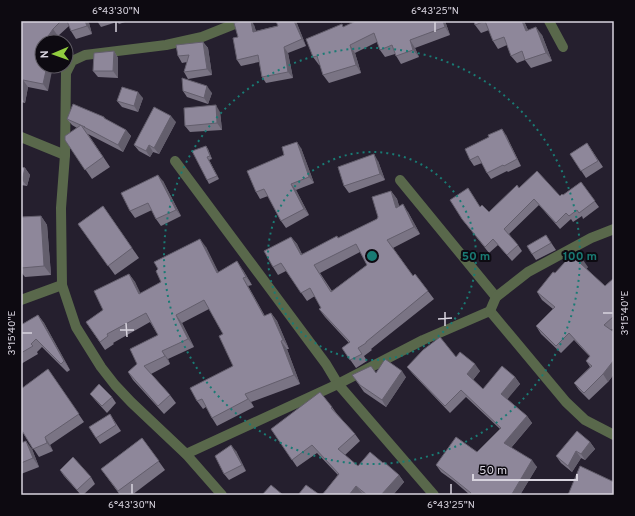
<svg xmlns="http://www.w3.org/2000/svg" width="635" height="516" font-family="Overpass,sans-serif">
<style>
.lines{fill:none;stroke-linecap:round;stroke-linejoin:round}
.minor{stroke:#59684b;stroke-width:10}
.wall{fill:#7a7484;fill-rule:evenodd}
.shaded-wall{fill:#635e6c}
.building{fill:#8e879a;stroke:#635e6c;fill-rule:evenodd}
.ticks{fill:none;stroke:#d7d3de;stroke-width:1.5}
.ring{fill:none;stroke:#197b74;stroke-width:2;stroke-dasharray:2 4}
.centre{fill:#197b74;stroke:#0d0a11;stroke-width:2}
.ring-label{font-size:12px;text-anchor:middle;font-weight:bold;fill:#197b74;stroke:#0d0a11;stroke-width:4;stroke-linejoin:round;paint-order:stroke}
.neatline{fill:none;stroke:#d7d3de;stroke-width:1.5}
.ticks-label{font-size:10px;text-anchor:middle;fill:#d7d3de}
</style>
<rect width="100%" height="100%" fill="#251f2e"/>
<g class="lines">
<g class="minor">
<polyline points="549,21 563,47"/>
<polyline points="21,137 65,155"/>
<polyline points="175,161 326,364 338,384 423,340 490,311 566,402 585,420 614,435"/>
<polyline points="400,180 496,297"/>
<polyline points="21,300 62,285"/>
<polyline points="490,311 496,297 528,272 591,238 614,229"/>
<polyline points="186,454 338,384 434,495"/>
<polyline points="222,495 186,454 131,402 115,385 101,367 76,327 62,285 61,208 65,155 66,73 72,61 85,55 166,45 202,37 242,21"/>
</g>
</g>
<g class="wall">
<polygon points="22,21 87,21 89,23 92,34 76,39 71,31 69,26 58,36 54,42 42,42 48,91 28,87 25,103 21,102 21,25"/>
<polygon points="97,21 128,21 119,24 117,22 101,27"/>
<polygon points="296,21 306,46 288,53 293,78 266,83 262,77 259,62 241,66 237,60 238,37 254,25 256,31"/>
<polygon points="356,21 445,21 450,35 415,48 419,57 401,64 395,54 385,57 380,50 377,42 355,53 361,73 329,83 323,75 320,65 319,65 313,57 344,27"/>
<polygon points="474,21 524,21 528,30 542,35 552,61 531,68 525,60 517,63 511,56 507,45 498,49 493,41 489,30 481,33 475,25"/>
<polygon points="203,42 208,48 212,75 188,79 184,72 187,62 182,63 178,56"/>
<polygon points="114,51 118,58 118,78 98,77 93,71"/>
<polygon points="183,91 212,93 208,104 187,97"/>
<polygon points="143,98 138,112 122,107 117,101"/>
<polygon points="220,112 222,130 190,132 185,126"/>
<polygon points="104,117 106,120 126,130 131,136 123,152 88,134 86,131 110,167 92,179 65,140 77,128 72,125 67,119"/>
<polygon points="176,122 159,154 153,152 150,157 139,151 134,145"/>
<polygon points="506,135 521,166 508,172 507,171 491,179 487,173 482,163 474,166 470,160"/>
<polygon points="587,143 603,167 586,178 570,154"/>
<polygon points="206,146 208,149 212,159 209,160 219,179 209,184 207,180"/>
<polygon points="301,148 314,183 296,190 309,215 286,228 281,221 268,196 260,199 256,192"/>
<polygon points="378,161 385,180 349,193 344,186"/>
<polygon points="21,167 25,168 30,175 27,186 21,185"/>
<polygon points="163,181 181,216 161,226 156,219 152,210 135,218 130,211"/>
<polygon points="581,182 599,207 583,219 582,216 573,222 571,219 560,229 539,205 509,234 518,245 522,251 512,261 498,245 489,253 462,219 468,188 480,207 489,212 519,188 560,196 563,195"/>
<path d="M391,191L397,199L399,206L408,212L420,234L393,248L413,276L415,274L434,299L371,349L372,350L364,356L367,361L356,368L342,348L349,343L325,317L319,309L321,308L315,296L307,301L286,271L278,275L273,267L291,237L297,244L302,254L338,238L377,219ZM360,252L367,265L332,291L320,273Z"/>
<polygon points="103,206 139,258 115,275 78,224"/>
<polygon points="41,216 47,225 51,275 25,277 21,272 21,217"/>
<polygon points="550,241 556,250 536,260 532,254"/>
<polygon points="206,247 218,272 243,270 252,285 248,286 265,316 271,313 277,321 289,349 287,349 300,384 251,402 254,407 217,426 212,418 206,407 203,409 197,401 233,366 223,334 209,309 182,323 194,347 168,359 170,364 151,374 170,395 176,403 164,414 133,380 128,372 137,364 158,335 150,322 113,343 114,344 105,350 86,322 103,310 129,274 135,282 140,294 161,282"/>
<polygon points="588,267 586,269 605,286 614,278 614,328 611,330 614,332 614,374 608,382 589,400 579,390 574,383 590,367 586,361 590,357 574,340 561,353 541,334 536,326 553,309 542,300 537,292 555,273"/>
<polygon points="38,315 44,323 70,370 67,372 42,347 37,352 38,354 21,364 21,325"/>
<polygon points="456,357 480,371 473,380 483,389 515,377 520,384 507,399 527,416 532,423 511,448 537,467 520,495 470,495 455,482 441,472 436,465 477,452 500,429 466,397 450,413 412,373 407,367"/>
<polygon points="48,369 84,422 50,445 53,451 39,457 21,430 21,389"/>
<polygon points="352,375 406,377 386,407 364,392"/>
<polygon points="90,394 112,397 116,403 107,413 95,400"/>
<polygon points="332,407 337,414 355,434 360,441 345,455 358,466 383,463 399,475 404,482 393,495 363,495 362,493 360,495 322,495 338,475 317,453 297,467 271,429"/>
<polygon points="110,414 121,431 100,444 96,438"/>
<polygon points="142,438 165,470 132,495 120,495 101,469"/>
<polygon points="590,442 595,449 585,460 581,458 572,472 561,463 556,456"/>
<polygon points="21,443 32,449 39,467 21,474"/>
<polygon points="236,451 246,471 229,480 224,474"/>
<polygon points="60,470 91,477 95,484 83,495 81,495 64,476"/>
</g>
<g class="shaded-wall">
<polygon points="85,21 87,21 89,23 92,34 87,26"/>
<polygon points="251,21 252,21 254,25 258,38 253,32"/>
<polygon points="294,21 296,21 306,46 302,39"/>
<polygon points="443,21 445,21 450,35 445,27"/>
<polygon points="522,21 524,21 532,39 526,31"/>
<polygon points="536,27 542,35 552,61 546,53"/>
<polygon points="53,29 58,36 54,42 44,42"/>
<polygon points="410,40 415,48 419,57 413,50"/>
<polygon points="203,42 208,48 212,75 207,69"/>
<polygon points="42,44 42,58 37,51"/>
<polygon points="350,45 355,53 361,73 356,65"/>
<polygon points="284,47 288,53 293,78 288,72"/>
<polygon points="114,51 118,58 118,78 113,71"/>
<polygon points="47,66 53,66 48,91 43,84"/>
<polygon points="23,80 28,87 25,103 21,97 21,91"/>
<polygon points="207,86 212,93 208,104 204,98"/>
<polygon points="138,92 143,98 138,112 134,106"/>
<polygon points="216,105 220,112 222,130 217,123"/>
<polygon points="171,116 176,122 159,154 154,148"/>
<polygon points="502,129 506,135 521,166 517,159"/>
<polygon points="126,130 131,136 123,152 118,145"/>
<polygon points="297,142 301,148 314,183 309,177"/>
<polygon points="149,145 153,152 150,157 146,151"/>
<polygon points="206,146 208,149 212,159 210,156"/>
<polygon points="374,154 378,161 385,180 380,174"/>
<polygon points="207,157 209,160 219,179 217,176"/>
<polygon points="25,168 30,175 27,186 22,180"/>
<polygon points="158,175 163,181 181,216 176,210"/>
<polygon points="291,184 296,190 309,215 304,209"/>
<polygon points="391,191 397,199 402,216 396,208"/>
<polygon points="403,204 408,212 420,234 414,227"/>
<polygon points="41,216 47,225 51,275 44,266"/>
<polygon points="291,237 297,244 306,263 301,255"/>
<polygon points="200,239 206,247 223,281 217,273"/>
<polygon points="583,260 588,267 585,271 580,263"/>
<polygon points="237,261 243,270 252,285 246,277"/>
<polygon points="129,274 135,282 145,302 139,294"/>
<polygon points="243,278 248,286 269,324 264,316"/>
<polygon points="271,313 277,321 289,349 283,340"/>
<polygon points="38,315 44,323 70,370 64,361"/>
<polygon points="176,315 182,323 194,347 188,339"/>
<polygon points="281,341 287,349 300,384 294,375"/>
<polygon points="162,351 168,359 170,364 165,356"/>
<polygon points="614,360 614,374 608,382 603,374"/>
<polygon points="475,364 480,371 472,381 467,374"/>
<polygon points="402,371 406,377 386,407 382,400"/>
<polygon points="515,377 520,384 506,401 501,394"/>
<polygon points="245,394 251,402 254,407 248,399"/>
<polygon points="527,416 532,423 509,450 504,443"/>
<polygon points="45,437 50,445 53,451 47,443"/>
<polygon points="26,441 32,449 39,467 33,458"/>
<polygon points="590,442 595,449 585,460 581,454"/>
<polygon points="231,445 236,451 246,471 242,465"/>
<polygon points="576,451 581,458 572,472 568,466"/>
<polygon points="532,460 537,467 520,495 513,495 512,494"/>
<polygon points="399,475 404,482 393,495 381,495"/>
<polygon points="356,486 362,493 360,495 349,495"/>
</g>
<g class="building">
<polygon points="22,21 61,21 53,29 44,42 42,42 42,44 37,51 42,52 42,66 47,66 43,84 23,80 21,91 21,25"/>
<polygon points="67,21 85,21 87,26 71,31"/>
<polygon points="242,21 251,21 253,32 278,26 276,21 294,21 302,39 284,47 288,72 262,77 258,55 237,60 233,38 238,37 234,23"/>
<polygon points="356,21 443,21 445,27 410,40 413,50 396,56 392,45 380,50 374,33 350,45 356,65 323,75 317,56 313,57 306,39 342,24 343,27"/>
<polygon points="474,21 522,21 526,31 536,27 546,53 525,60 522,51 511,56 504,37 493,41 485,21 475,25"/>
<polygon points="203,42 207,69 184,72 189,55 178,56 176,45"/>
<polygon points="114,51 113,71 93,71 94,53"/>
<polygon points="182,78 207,86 204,98 183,91"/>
<polygon points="122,87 138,92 134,106 117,101"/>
<polygon points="73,104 104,117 104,118 126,130 118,145 84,127 85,127 67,119"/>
<polygon points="216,105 217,123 185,126 184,108"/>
<polygon points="154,107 171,116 154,148 149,145 146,151 134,145"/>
<polygon points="81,125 103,157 85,170 65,140 65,136"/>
<polygon points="502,129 517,159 504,166 503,165 487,173 478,156 470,160 465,149 489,137 488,135"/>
<polygon points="297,142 309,177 291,184 304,209 281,221 264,189 256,192 247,171 284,155 282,147"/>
<polygon points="587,143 598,161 581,171 570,154"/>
<polygon points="206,146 210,156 207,157 217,176 207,180 192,151"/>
<polygon points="374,154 380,174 344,186 338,167"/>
<polygon points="21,167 25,168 22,180 21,179"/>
<polygon points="537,171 560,196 562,194 563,195 581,182 595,201 579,213 577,210 569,216 566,213 556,223 534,199 504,229 518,245 507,255 493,239 485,247 462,219 450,200 468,188 480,207 482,205 489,212 517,185 519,188"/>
<polygon points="158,175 176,210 156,219 148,203 130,211 121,193"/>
<path d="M391,191L396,208L403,204L414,227L387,240L413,276L415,274L428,291L366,342V343L358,348L362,354L350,360L342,348L350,342L319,309L321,308L310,288L301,293L281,263L273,267L264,251L291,237L301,255L337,236L338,238L377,219L378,217L372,197ZM356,244L367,265L331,292L314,265Z"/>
<polygon points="103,206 132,248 108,266 78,224"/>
<polygon points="41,216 44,266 21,268 21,217"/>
<polygon points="546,235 551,243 532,254 527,246"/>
<polygon points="200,239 217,273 237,261 246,277 243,278 264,316 271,313 283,340 281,341 294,375 245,394 248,399 212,418 202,399 197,401 190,388 233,366 219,336 223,334 204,300 176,315 188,339 162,351 165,356 144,366 170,395 158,406 128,372 137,364 130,349 158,335 146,313 107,334 108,336 100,342 86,322 103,310 94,291 129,274 139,294 161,282 156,271 158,269 154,262"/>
<polygon points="574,252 583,260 580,263 605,286 614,278 614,316 604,325 614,332 614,360 603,374 584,393 574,383 592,366 586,361 590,356 569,333 556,346 536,326 555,307 537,292 553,272 555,273"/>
<polygon points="38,315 64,361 61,364 36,339 31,344 33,346 21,353 21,325"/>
<polygon points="440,337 456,357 460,352 475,364 467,374 483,389 502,366 515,377 501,394 527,416 504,443 532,460 512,494 514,495 470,495 471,493 450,476 436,465 456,437 477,452 501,428 461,390 445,406 407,367 423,350"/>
<polygon points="385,359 402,371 382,400 360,385 352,375 371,366 376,373"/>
<polygon points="48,369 79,414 45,437 47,443 33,449 21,429 21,389"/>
<polygon points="99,384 112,397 102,406 90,394"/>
<polygon points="320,392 332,407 331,408 355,434 338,449 358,466 370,452 383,463 384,462 399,475 381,495 367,495 356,486 349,495 322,495 339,474 312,445 292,460 271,429"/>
<polygon points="110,414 116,425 96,438 89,427"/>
<polygon points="577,431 590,442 581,454 576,451 568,466 556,456"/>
<polygon points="142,438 159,461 118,491 101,469"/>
<polygon points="26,441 33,458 21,463 21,443"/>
<polygon points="231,445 242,465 224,474 215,456"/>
<polygon points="73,457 91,477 77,490 60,470"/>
<polygon points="580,466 614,482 614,495 568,495"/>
<polygon points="271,485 283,495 262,495"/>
<polygon points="306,485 320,495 298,495"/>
</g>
<path class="ticks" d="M116,22V32M435,22V32M445,312V326M603,313H613M438,319L452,318M126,323L127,337M120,330H134M22,333H32M132,484V494M451,484V494"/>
<g class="ring">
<circle cx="372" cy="256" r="104"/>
<circle cx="372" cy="256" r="208"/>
</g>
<circle cx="372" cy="256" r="6" class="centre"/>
<g class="ring-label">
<text x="476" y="260">50 m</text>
<text x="580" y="260">100 m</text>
</g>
<rect width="635" height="516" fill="none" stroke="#0d0a11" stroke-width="44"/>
<g transform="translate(54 54) rotate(268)"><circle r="19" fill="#0d0a11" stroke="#5e5a63"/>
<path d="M0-3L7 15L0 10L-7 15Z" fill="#91cd3f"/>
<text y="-6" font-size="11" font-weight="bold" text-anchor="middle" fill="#d7d3de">N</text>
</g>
<path d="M473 474v6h104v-6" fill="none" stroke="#d7d3de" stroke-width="2"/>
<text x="479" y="474" font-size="12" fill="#d7d3de" stroke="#0d0a11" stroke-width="3" paint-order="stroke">50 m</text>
<rect x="22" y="22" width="591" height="472" class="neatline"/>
<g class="ticks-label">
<text x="116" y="14">6°43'30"N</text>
<text x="435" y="14">6°43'25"N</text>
<text transform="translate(624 313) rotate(-90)" y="4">3°15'40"E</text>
<text transform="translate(11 333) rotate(-90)" y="4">3°15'40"E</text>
<text x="132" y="508">6°43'30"N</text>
<text x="451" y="508">6°43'25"N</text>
</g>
</svg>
